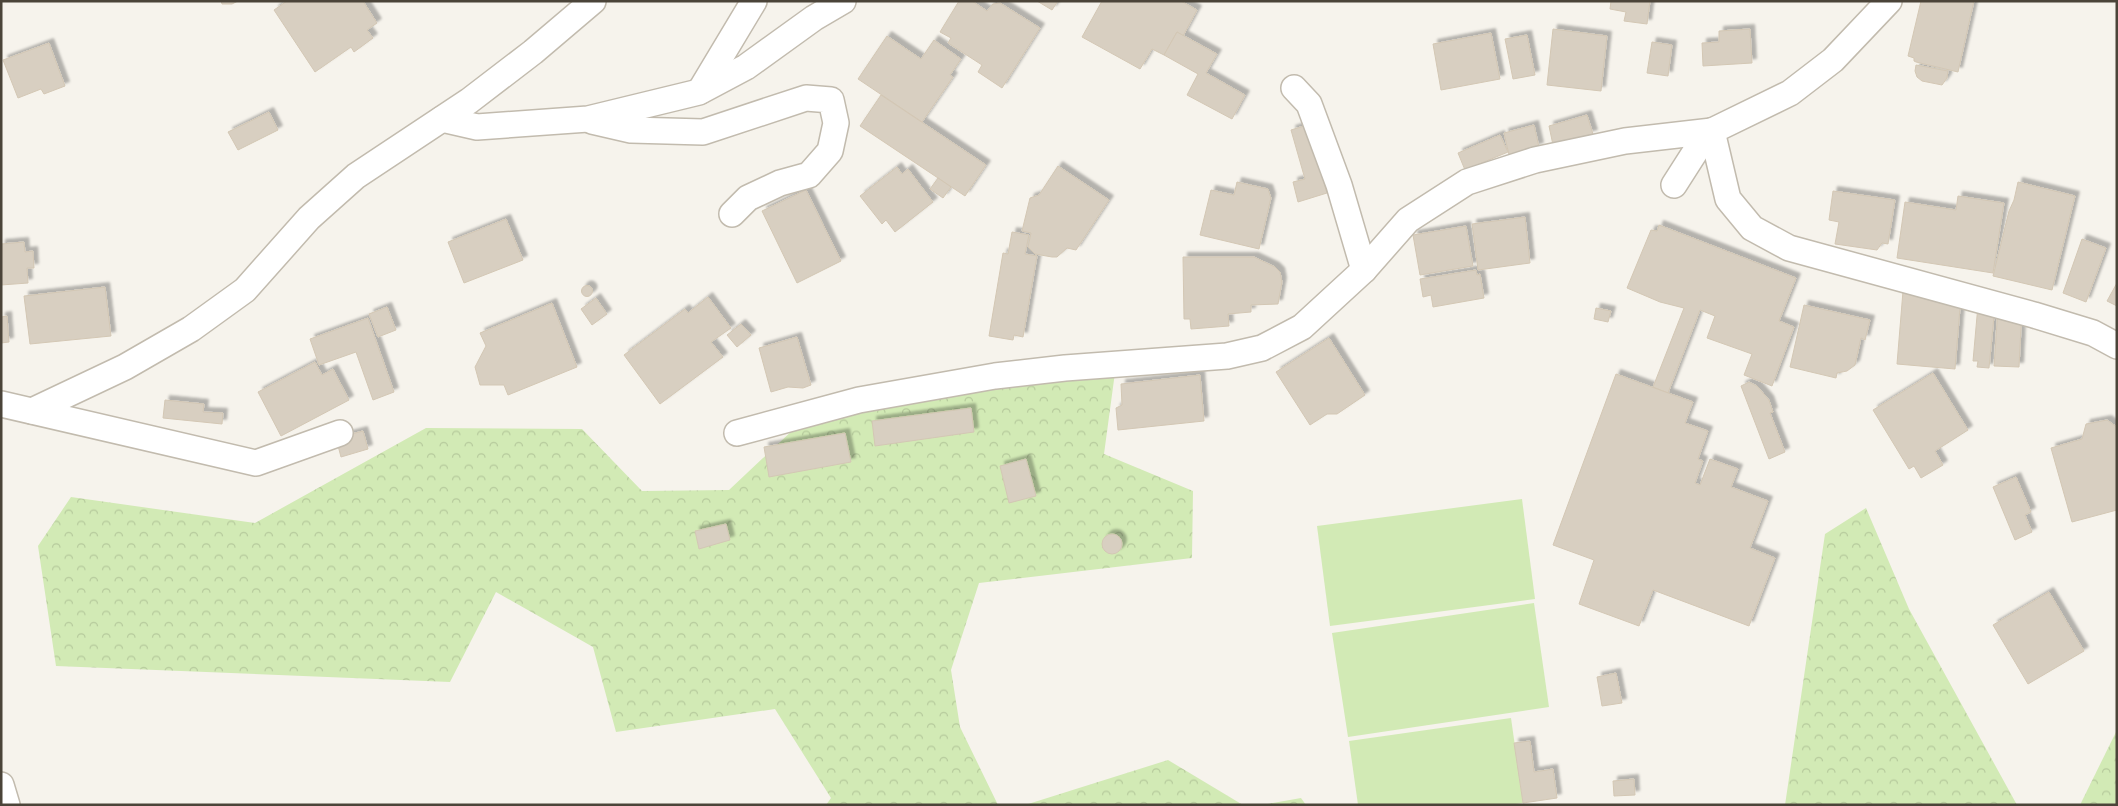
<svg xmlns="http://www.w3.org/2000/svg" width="2118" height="806" font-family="'Golos Text',sans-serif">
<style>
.forest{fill:url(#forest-crowns)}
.park{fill:#d2eab5}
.building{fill:#d8cfc1;stroke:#d3c7b4;filter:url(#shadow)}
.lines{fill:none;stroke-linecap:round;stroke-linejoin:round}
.street-casing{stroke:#c2bbae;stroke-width:28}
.street{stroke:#fff;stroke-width:25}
</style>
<defs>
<pattern id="forest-crowns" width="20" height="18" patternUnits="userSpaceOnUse" patternTransform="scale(1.25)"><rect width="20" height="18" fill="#d2eab5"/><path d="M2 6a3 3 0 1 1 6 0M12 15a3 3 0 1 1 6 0" fill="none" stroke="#b6ca9c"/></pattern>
<filter id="shadow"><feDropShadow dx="4.5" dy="-4.5" stdDeviation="1" flood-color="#0004"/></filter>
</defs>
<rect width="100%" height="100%" fill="#f6f3ec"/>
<g class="forest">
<polygon points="1116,365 1104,454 1193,491 1192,558 979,583 951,670 960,727 998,805 826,805 831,798 775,709 616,732 593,647 496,592 450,682 56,666 38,546 71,497 255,523 426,428 582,429 642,491 729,490 812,412"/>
<polygon points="1866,508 1909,609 2017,805 1785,805 1825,534"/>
<polygon points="2117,730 2117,805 2080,805"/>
<polygon points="1168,760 1243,805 1025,805"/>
<polygon points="1301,798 1306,805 1262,805"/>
</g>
<g class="park">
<polygon points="1522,499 1535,599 1330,626 1317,526"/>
<polygon points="1534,603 1549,707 1348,737 1332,633"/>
<polygon points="1511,718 1523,803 1509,805 1358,805 1349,741"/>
</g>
<g class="building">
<polygon points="221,1 238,1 232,4 222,4"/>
<polygon points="287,1 363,1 377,23 367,30 373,38 354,52 351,47 315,72 274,10"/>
<polygon points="959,1 972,1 987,11 993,4 1000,3 1040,28 1002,88 978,72 982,65 948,43 951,38 940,32"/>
<polygon points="1037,1 1058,1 1052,10"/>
<polygon points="1102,1 1181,1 1197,10 1183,36 1177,32 1164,55 1152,49 1140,69 1082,37"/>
<polygon points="1611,1 1650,1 1647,24 1624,21 1626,12 1610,9"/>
<polygon points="1921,1 1974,1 1958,72 1916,62 1914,61 1914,58 1908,56"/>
<polygon points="1553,29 1607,36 1601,91 1547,85"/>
<polygon points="1750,29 1752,63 1703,66 1702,43 1719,42 1719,31"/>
<polygon points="1177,32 1217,54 1206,73 1245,95 1232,119 1187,95 1198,74 1164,55"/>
<polygon points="1491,33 1500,79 1441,90 1433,44"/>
<polygon points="1527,35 1535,75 1513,79 1505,39"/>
<polygon points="887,36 921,59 934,40 961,59 950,75 953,77 922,122 858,79"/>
<polygon points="1652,42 1672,45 1668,76 1647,73"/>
<polygon points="49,43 65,86 44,94 41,89 18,98 3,60"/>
<polygon points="1916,65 1948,71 1947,78 1942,85 1922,81 1917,77 1915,71"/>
<polygon points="881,95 986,165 965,196 860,126"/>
<polygon points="269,112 278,130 238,150 228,132"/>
<polygon points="1587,115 1593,134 1553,145 1549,126"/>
<polygon points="1307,125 1327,193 1298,202 1293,182 1305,179 1291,130"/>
<polygon points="1534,125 1539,147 1509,155 1504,133"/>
<polygon points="1500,135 1508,152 1465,170 1458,153"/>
<polygon points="1058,166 1109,200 1076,250 1067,248 1057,257 1052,257 1035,254 1028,247 1031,233 1022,231 1030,198 1039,195"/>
<polygon points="897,167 902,174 908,169 933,202 895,232 886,220 882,224 860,196"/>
<polygon points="938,178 951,187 943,198 930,189"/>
<polygon points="1237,182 1268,189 1271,198 1259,249 1200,235 1211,190 1234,195"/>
<polygon points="2018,182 2075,196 2052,290 1993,276 2009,211 2014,200"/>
<polygon points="806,190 841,261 797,283 762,211"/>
<polygon points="1833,191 1895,200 1888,244 1882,243 1877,250 1835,244 1839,222 1829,220"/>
<polygon points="1958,196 2004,203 1993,273 1897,258 1905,202 1956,210"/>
<polygon points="1525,217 1530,263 1478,270 1472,224"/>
<polygon points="506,219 523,260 464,283 448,242"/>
<polygon points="1659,225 1796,278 1779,321 1794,327 1772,386 1744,375 1752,354 1707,338 1715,316 1700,310 1668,393 1653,387 1684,308 1660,302 1627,288 1651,230 1657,231"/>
<polygon points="1466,226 1473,266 1420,275 1413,235"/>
<polygon points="1012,232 1029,235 1025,254 1037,256 1023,337 1014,335 1013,340 989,336 1003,253 1008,254"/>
<polygon points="2082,239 2106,248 2086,302 2063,293"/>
<polygon points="24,242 25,252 33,251 34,268 27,268 28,283 1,285 1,244"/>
<polygon points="1183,257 1254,257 1275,267 1280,272 1282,282 1278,304 1251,305 1251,312 1228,314 1229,326 1191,329 1190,319 1184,319"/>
<polygon points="1476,270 1477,275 1480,274 1484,298 1433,307 1431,295 1423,297 1420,279"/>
<polygon points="2117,283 2117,306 2107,301"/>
<circle cx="587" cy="291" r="5.5"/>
<polygon points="105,287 111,336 30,344 24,296"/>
<polygon points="1903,291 1961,296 1955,369 1897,364"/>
<polygon points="708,297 731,328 711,342 723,357 660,404 624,355 685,309 688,313"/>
<polygon points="596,298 607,314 592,325 581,309"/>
<polygon points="552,303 577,367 508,395 504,385 480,385 475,367 486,346 480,333"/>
<polygon points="1804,305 1870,320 1865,340 1861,338 1855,365 1847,371 1837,373 1836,378 1790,367"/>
<polygon points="1978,305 1995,306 1989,368 1977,367 1978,361 1973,361"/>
<polygon points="387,307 396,330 378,337 369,314"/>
<polygon points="1596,308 1611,311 1608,322 1594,319"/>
<polygon points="1998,308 2022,309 2019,367 1994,366"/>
<polygon points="7,316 9,342 1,343 1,317"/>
<polygon points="368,318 394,392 373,400 356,352 319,365 310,339"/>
<polygon points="741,324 751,335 737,347 727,335"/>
<polygon points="797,337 811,385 803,388 788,387 771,392 759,348"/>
<polygon points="1329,338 1365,395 1337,414 1327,414 1310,425 1276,372"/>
<polygon points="315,362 322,375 333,369 349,400 281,436 258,392"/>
<polygon points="1933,373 1968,430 1935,451 1943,465 1921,478 1914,466 1909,469 1873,410"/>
<polygon points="1616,374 1693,402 1685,423 1708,431 1698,459 1703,461 1695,483 1700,485 1710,459 1738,469 1731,487 1768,501 1750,548 1775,558 1749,626 1653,590 1639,626 1579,604 1594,560 1553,545"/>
<polygon points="1200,375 1204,421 1118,430 1116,408 1122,405 1121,384"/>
<polygon points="1749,382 1757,386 1769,400 1773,412 1770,413 1785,452 1769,459 1741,386"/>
<polygon points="165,400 204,404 203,412 223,413 222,424 163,418"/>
<polygon points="971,408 974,432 875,446 872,421"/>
<polygon points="2107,420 2117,427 2117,510 2072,522 2051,448 2082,439 2086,424"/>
<polygon points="363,431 368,449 341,457 336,438"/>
<polygon points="845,433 851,462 769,477 764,447"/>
<polygon points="1026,459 1036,496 1009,503 1000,466"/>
<polygon points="2016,477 2031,512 2025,515 2032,532 2015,540 1993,487"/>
<polygon points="726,524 730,540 699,549 695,531"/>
<circle cx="1112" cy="544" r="10"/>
<polygon points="2049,592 2084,651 2028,684 1993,625"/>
<polygon points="1616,673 1622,703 1602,706 1597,677"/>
<polygon points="1530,741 1534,772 1553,769 1557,798 1523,803 1514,743"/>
<polygon points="1634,779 1635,795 1614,796 1613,781"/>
</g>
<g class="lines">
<defs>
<g id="street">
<polyline points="1889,1 1833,60 1790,93 1712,131 1728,199 1752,228 1789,248 2034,315 2093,333 2117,346"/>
<polyline points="1294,88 1309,104 1339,185 1364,270"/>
<polyline points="700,91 754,1"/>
<polyline points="442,119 477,127 588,119 699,92 746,67 814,18 843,1"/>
<polyline points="592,121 631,130 703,132 806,98 831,100 836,123 830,151 809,175 780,183 748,198 732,214"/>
<polyline points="1674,185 1697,149 1712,131"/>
<polyline points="1,404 256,463 340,433"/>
<polyline points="32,411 125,367 191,329 245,290 309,218 356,176 469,101 533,52 593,1"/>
<polyline points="737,433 859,400 995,376 1065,368 1227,356 1262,348 1302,327 1364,270 1408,220 1467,182 1535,160 1625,141 1712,131"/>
<polyline points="1,785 7,805"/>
</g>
</defs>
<use href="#street" class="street-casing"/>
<use href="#street" class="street"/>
</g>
<rect width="2118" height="806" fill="none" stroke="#4b4439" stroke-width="5"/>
</svg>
